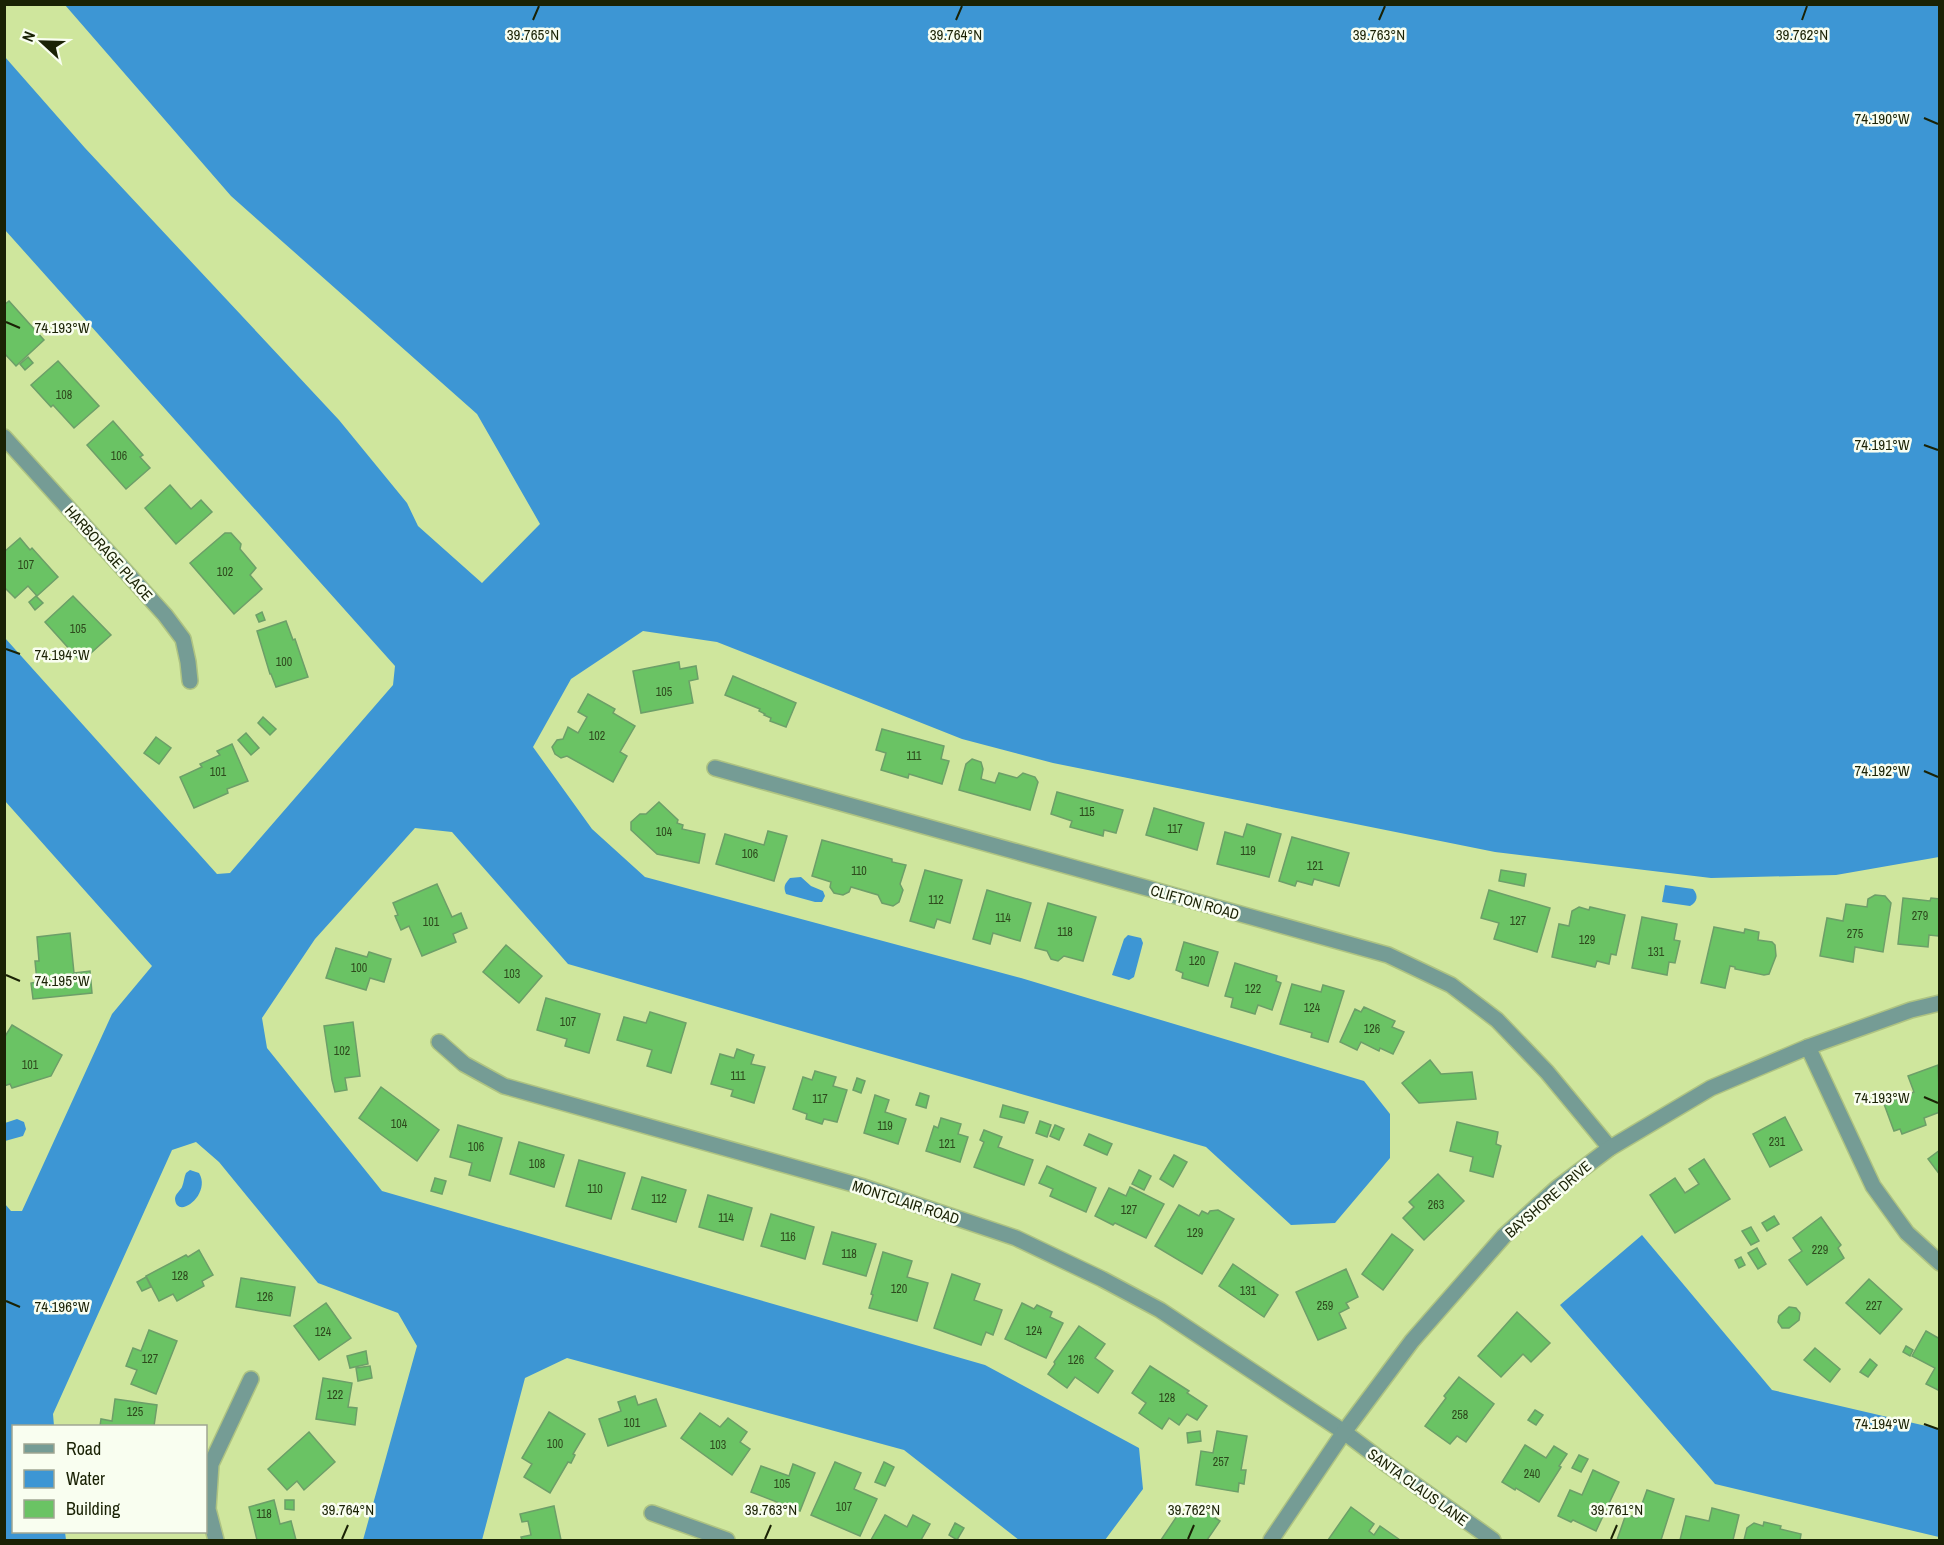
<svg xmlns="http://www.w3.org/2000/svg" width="1944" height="1545" font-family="'Archivo Narrow',sans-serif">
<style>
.water{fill:#3d96d4}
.building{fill:#6ac364;stroke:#6c9f68;stroke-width:1.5}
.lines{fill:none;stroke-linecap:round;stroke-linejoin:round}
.minor-casing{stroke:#aec382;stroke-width:18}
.tertiary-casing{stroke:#aec382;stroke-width:18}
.minor{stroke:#759c95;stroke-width:15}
.tertiary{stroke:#759c95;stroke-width:15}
.ticks{fill:none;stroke:#1a2205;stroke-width:2}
.labels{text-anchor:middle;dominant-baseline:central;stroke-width:5;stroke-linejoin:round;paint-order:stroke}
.number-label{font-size:12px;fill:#2e4a1d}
.street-label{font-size:15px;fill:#1a2205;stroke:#f9fef0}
.ticks-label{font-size:15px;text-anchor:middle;fill:#1a2205;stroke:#f9fef0;stroke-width:5;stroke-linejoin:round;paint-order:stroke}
</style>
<rect width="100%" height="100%" fill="#cfe69d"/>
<g class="water">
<polygon points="65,5 1939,5 1939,857 1836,875 1711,878 1495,852 1053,763 962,739 717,642 643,631 571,679 533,747 592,829 645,877 1021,978 1364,1081 1390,1114 1390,1158 1335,1223 1291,1225 1206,1147 568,964 452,832 415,828 315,939 262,1018 267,1048 382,1191 985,1365 1139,1448 1143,1489 1105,1540 1019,1540 904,1450 567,1358 525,1378 482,1540 363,1540 417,1346 398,1313 318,1283 219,1162 196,1142 172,1150 53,1414 54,1426 14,1426 14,1532 65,1532 66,1540 5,1540 5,1204 11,1211 22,1211 112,1014 152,966 5,801 5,638 217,874 230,873 393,685 395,666 5,230 5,57 85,148 339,420 407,503 418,526 482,583 540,524 477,414 231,196"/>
<path d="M801,877L811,886L823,891L825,896L822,902H815L786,894C783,886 785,884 790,878Z"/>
<path d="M1665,885L1693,889C1699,896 1697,902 1690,906L1662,902Z"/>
<polygon points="1128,935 1141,938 1143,943 1134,977 1129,980 1112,975 1124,939"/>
<polygon points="17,1119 24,1122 26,1129 23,1136 5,1141 5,1123"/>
<path d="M190,1170L199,1173C212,1194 177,1221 175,1199C175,1194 180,1191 182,1187C184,1182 184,1177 186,1173Z"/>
<polygon points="1642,1235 1772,1390 1939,1429 1939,1537 1715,1484 1560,1305"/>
</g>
<g class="building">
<polygon points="9,301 44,340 16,366 4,353 4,305"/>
<polygon points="28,357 33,363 25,370 20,364"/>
<polygon points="58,361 99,406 74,428 53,405 51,407 31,385"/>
<polygon points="113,421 143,455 140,457 150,468 126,489 87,445"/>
<polygon points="170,485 191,509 201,500 212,512 176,544 145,508"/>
<polygon points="225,533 231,533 241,544 240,549 256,568 250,575 262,589 234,614 190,563"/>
<polygon points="20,538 30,550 32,548 58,577 37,596 28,586 15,598 4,587 4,552"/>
<polygon points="36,596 43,603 35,610 29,602"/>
<polygon points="73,596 111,635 81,662 45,622"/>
<polygon points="262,612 265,620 259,622 256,615"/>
<polygon points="286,621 293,640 295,639 308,677 276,687 271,674 270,674 257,631"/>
<polygon points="679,662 680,669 696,666 698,679 689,681 693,703 641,713 633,671"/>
<polygon points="733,676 796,703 786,727 770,721 771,718 764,715 765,714 759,711 760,709 725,695"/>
<polygon points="588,694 615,709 613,713 635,726 620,752 627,756 613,782 567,756 561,758 555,754 552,747 557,740 563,739 568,727 578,733 587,717 578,712"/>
<polygon points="263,717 276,729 270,735 258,723"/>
<polygon points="882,729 944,746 941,759 949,761 942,784 909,774 908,778 881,770 886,753 876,750"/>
<polygon points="246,733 259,748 251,755 238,740"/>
<polygon points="156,737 171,748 159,764 144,753"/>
<polygon points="232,744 248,781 227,789 228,793 194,808 180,777 202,767 200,764 220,755 217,751"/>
<polygon points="972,759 981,762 983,769 981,779 995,783 999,773 1017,778 1023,773 1035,777 1038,782 1030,810 959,790 966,764"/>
<polygon points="1057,792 1123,810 1116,833 1104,830 1103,836 1070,827 1072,821 1051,814"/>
<polygon points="659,802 678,820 677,823 683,825 682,829 705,834 699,863 657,854 631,830 631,822 640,814 646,814"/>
<polygon points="1154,808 1204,823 1197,850 1146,835"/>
<polygon points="1247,824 1281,834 1269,877 1217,864 1225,832 1243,837"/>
<polygon points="768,831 787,836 774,881 716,864 725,834 764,845"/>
<polygon points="1292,837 1349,853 1339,886 1314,879 1312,885 1297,881 1295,886 1279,881"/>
<polygon points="822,840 892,859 892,862 906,865 900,884 903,890 899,902 893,906 882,903 878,895 851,887 849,892 843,895 834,893 830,887 831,882 812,876"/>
<polygon points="925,870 962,880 950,923 937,919 934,928 910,921"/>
<polygon points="1501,870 1526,874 1524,886 1499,881"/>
<polygon points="437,884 452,917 461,913 467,928 453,934 456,942 422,956 409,926 401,930 395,916 398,915 393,903"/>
<polygon points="987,890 1031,903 1020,941 993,933 990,944 973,939"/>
<polygon points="1489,890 1550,908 1537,952 1494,939 1499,923 1481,918"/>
<polygon points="1875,895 1885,896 1891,903 1883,952 1855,947 1853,962 1820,956 1827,918 1843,921 1846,904 1867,907 1868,899"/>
<polygon points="1903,898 1930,901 1931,898 1940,899 1940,931 1938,936 1929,935 1928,947 1898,944"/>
<polygon points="1048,903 1096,917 1083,961 1064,956 1058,961 1051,959 1047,951 1035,948"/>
<polygon points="1579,907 1589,910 1590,907 1625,915 1616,955 1611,954 1609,964 1597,961 1595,967 1552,957 1559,924 1569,926 1572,911"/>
<polygon points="1642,917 1677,924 1674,940 1680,941 1675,963 1669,962 1667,975 1632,968"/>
<polygon points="1714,927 1744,933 1745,929 1759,932 1758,940 1772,942 1775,945 1776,956 1769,974 1764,975 1735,969 1735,967 1730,966 1725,988 1701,983"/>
<polygon points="70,933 74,973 90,971 92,993 33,999 31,983 37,982 35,961 39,961 37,937"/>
<polygon points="1184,942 1218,952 1208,986 1182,978 1183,973 1176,970"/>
<polygon points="506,945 542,976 519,1003 483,972"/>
<polygon points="336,948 367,957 369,952 391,959 384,982 370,978 366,990 326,978"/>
<polygon points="1235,963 1277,976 1276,981 1281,983 1272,1010 1258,1005 1255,1014 1231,1007 1233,998 1225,996"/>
<polygon points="1292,984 1321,992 1323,985 1344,991 1328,1042 1311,1037 1312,1033 1280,1024"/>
<polygon points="546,998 600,1014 589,1053 565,1046 567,1039 537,1030"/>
<polygon points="1364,1007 1395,1021 1392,1027 1404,1032 1393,1054 1380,1048 1379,1051 1361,1042 1357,1050 1340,1042 1355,1009 1361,1012"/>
<polygon points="650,1012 686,1023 671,1073 647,1066 652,1050 617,1040 624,1017 646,1023"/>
<polygon points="353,1022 360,1076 345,1078 347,1090 335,1092 332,1080 324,1026"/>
<polygon points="12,1025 62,1055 51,1076 12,1088 10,1084 4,1086 4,1038"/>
<polygon points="737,1049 754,1055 751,1064 765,1067 754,1103 731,1096 733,1090 711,1084 720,1054 734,1058"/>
<polygon points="1430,1060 1441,1074 1472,1072 1476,1099 1419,1103 1402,1083"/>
<polygon points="1938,1065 1940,1112 1924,1118 1926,1125 1902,1134 1900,1129 1894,1131 1884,1104 1914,1092 1908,1076"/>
<polygon points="815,1071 836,1077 833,1086 847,1090 837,1122 824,1119 822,1124 806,1119 807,1114 793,1109 803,1077 812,1080"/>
<polygon points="857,1078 865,1081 861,1093 853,1090"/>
<polygon points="381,1087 439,1130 417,1161 359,1118"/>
<polygon points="920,1093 929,1096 926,1108 916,1105"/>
<polygon points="875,1095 889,1100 885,1112 906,1119 898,1144 864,1133"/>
<polygon points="1003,1105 1028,1112 1024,1123 1000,1117"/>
<polygon points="1785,1117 1802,1150 1770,1167 1753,1134"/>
<polygon points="941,1118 961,1124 958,1134 968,1137 960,1162 926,1151 934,1126 938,1128"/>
<polygon points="1040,1121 1051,1125 1047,1137 1036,1133"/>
<polygon points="1457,1122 1498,1132 1496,1144 1501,1146 1493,1177 1470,1171 1473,1157 1450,1151"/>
<polygon points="458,1125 502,1138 490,1181 469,1175 472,1163 450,1157"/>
<polygon points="1055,1125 1064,1129 1059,1140 1050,1136"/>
<polygon points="984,1130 1002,1137 998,1147 1033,1160 1024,1185 974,1167 984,1142 980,1140"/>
<polygon points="1089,1134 1112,1144 1107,1155 1084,1145"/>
<polygon points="519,1142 564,1155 554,1187 510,1174"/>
<polygon points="1940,1150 1940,1175 1928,1159"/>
<polygon points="1174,1155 1187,1162 1173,1187 1160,1179"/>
<polygon points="1704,1159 1730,1199 1675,1233 1650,1195 1675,1178 1685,1193 1699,1184 1689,1169"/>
<polygon points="579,1160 625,1173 611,1219 566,1206"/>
<polygon points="1047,1166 1096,1188 1086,1212 1050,1196 1053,1189 1039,1183"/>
<polygon points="1139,1170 1151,1176 1144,1190 1132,1184"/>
<polygon points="1438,1174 1464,1201 1424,1240 1403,1218 1414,1207 1409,1202"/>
<polygon points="642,1177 686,1190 676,1222 632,1209"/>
<polygon points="435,1178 446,1181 442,1194 431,1191"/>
<polygon points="1130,1187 1164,1204 1146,1238 1115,1223 1113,1225 1095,1216 1109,1188 1126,1196"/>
<polygon points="708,1195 752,1208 743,1240 699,1227"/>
<polygon points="1179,1205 1199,1216 1202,1211 1208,1214 1210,1211 1218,1210 1234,1219 1202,1274 1155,1246"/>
<polygon points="771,1214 814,1227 805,1259 761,1246"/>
<polygon points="1774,1216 1779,1224 1767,1231 1762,1223"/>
<polygon points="1821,1217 1841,1245 1838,1248 1844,1258 1807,1285 1789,1260 1802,1251 1793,1238"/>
<polygon points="1751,1227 1759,1241 1751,1245 1742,1231"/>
<polygon points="832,1232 876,1244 866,1276 823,1264"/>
<polygon points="1392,1234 1413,1250 1383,1290 1362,1274"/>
<polygon points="1757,1248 1766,1264 1758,1269 1748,1253"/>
<polygon points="199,1250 213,1275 202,1281 204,1286 177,1301 173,1294 159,1301 146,1276 186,1255 188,1257"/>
<polygon points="883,1252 912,1261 907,1277 928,1283 917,1321 869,1308 873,1295 871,1294"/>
<polygon points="1741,1257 1745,1265 1739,1268 1735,1260"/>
<polygon points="1233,1264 1278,1295 1264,1317 1219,1286"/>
<polygon points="1346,1269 1358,1297 1346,1303 1349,1308 1339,1313 1346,1328 1318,1340 1296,1292"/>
<polygon points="952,1274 980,1284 974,1300 1002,1310 993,1335 986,1332 981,1345 934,1328"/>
<polygon points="146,1277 151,1287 142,1291 137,1282"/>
<polygon points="241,1278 295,1287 290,1316 236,1307"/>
<polygon points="1869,1279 1902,1309 1880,1334 1846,1303"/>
<polygon points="326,1303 351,1338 319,1360 294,1326"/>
<polygon points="1022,1303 1034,1309 1037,1305 1052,1312 1050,1317 1063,1323 1046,1358 1005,1339"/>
<polygon points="1789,1307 1796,1308 1800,1313 1799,1320 1789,1328 1782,1328 1778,1322 1779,1316"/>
<polygon points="1517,1312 1550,1343 1531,1362 1523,1354 1501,1377 1478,1356"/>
<polygon points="1079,1326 1105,1344 1095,1358 1113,1371 1098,1393 1075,1377 1067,1388 1048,1374 1055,1364 1054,1362"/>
<polygon points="149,1330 177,1341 156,1394 131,1384 137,1370 126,1366 133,1348 141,1351"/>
<polygon points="1926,1331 1940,1339 1940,1391 1926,1384 1935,1368 1912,1356"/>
<polygon points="1906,1346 1913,1350 1910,1356 1903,1352"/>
<polygon points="1815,1348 1840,1369 1830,1382 1804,1360"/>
<polygon points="366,1351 368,1364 350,1368 347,1356"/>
<polygon points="1870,1359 1877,1365 1868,1377 1860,1372"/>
<polygon points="370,1366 372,1378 358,1381 356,1368"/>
<polygon points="1150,1366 1189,1391 1187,1393 1207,1406 1197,1420 1187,1414 1179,1425 1169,1418 1162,1429 1139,1413 1146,1403 1132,1393"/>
<polygon points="1459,1377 1494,1404 1466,1442 1457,1436 1450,1444 1425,1426 1446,1398 1444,1396"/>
<polygon points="323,1378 352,1383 348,1407 357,1408 355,1425 316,1419"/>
<polygon points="635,1396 638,1405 656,1399 666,1426 608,1446 599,1419 621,1411 618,1402"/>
<polygon points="115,1399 157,1405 154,1426 100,1426 101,1419 112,1421"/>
<polygon points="1535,1410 1543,1415 1536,1425 1528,1420"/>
<polygon points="549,1412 585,1434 573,1454 575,1455 571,1463 568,1462 550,1493 524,1477 532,1464 522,1458"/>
<polygon points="700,1413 720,1427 728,1418 747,1432 740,1442 750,1449 732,1475 681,1438"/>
<polygon points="1200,1431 1201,1441 1188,1443 1187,1433"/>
<polygon points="1217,1431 1247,1436 1241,1470 1246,1470 1244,1484 1239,1483 1238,1492 1196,1485 1201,1451 1213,1453"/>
<polygon points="309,1432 335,1462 304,1490 297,1481 287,1490 268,1469"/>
<polygon points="1525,1445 1546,1458 1554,1446 1567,1454 1559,1466 1561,1467 1539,1502 1516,1488 1515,1490 1502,1482"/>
<polygon points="1579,1455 1588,1459 1581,1472 1572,1468"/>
<polygon points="835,1462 861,1473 854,1489 877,1499 860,1536 811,1515"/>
<polygon points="884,1462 894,1467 885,1486 875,1482"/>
<polygon points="793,1464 815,1473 800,1511 751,1492 761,1466 789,1476"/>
<polygon points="1593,1470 1619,1482 1596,1531 1573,1520 1571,1522 1558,1516 1570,1490 1582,1495"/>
<polygon points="1647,1490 1674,1499 1661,1540 1617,1540 1626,1514 1637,1518"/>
<polygon points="274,1500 280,1524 291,1521 296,1540 257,1540 249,1507"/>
<polygon points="285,1500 294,1500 294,1510 285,1509"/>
<polygon points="554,1506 561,1540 522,1540 521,1537 531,1535 528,1521 522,1522 520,1514"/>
<polygon points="1197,1506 1220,1521 1207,1540 1161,1540 1181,1510 1190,1516"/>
<polygon points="1351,1507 1374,1524 1369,1531 1374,1535 1380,1526 1400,1540 1328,1540"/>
<polygon points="1712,1508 1739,1515 1733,1540 1680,1540 1686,1516 1709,1521"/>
<polygon points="885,1515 907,1527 913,1515 930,1524 921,1540 871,1540"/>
<polygon points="1764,1522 1781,1526 1780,1529 1801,1534 1800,1540 1744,1540 1747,1528 1754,1523 1763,1526"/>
<polygon points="955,1523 964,1528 957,1540 949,1535"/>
</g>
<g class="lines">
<defs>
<g id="minor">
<polyline points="4,437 165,615 183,639 188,662 190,681"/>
<polyline points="715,768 1388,955 1451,985 1497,1020 1547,1072 1610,1148"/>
<polyline points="439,1042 464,1064 504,1086 864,1187 1016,1238 1102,1279 1160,1310 1344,1432 1389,1466 1493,1540"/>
<polyline points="1808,1047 1873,1186 1907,1233 1940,1263"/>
<polyline points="652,1513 727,1540"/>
<polyline points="216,1540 208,1509 211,1464 251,1379"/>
</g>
<polyline id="tertiary" points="1271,1540 1344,1432 1412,1341 1504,1236 1557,1188 1610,1148 1711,1088 1808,1047 1911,1010 1940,1003"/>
</defs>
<use href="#minor" class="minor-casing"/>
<use href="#tertiary" class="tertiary-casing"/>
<use href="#minor" class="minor"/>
<use href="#tertiary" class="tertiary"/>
</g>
<path class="ticks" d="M533,20L539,6M956,20L962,6M1379,20L1385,6M1802,20L1807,6M1924,118L1938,124M6,322L20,328M1924,445L1938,450M6,649L20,654M1924,771L1938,777M6,975L20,981M1924,1097L1938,1103M6,1301L20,1307M1924,1424L1938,1429M342,1539L348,1525M765,1539L771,1525M1188,1539L1194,1525M1611,1539L1617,1525"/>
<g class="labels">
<g class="number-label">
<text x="64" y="395">108</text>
<text x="119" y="456">106</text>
<text x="26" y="565">107</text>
<text x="225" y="572">102</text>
<text x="78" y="629">105</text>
<text x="284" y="662">100</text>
<text x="664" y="692">105</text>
<text x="597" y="736">102</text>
<text x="914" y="756">111</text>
<text x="218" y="772">101</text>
<text x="1087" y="812">115</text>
<text x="1175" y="829">117</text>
<text x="664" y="832">104</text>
<text x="1248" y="851">119</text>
<text x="750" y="854">106</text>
<text x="1315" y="866">121</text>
<text x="859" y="871">110</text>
<text x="936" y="900">112</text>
<text x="1920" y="916">279</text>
<text x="1003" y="918">114</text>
<text x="1518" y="921">127</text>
<text x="431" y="922">101</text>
<text x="1065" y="932">118</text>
<text x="1855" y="934">275</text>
<text x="1587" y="940">129</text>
<text x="1656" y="952">131</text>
<text x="1197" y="961">120</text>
<text x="359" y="968">100</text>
<text x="512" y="974">103</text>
<text x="1253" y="989">122</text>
<text x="1312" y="1008">124</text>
<text x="568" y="1022">107</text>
<text x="1372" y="1029">126</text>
<text x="342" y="1051">102</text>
<text x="30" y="1065">101</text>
<text x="738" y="1076">111</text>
<text x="820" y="1099">117</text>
<text x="399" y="1124">104</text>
<text x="885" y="1126">119</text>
<text x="1777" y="1142">231</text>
<text x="947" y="1144">121</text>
<text x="476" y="1147">106</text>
<text x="537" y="1164">108</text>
<text x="595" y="1189">110</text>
<text x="659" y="1199">112</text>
<text x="1436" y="1205">263</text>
<text x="1129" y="1210">127</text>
<text x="726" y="1218">114</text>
<text x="1195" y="1233">129</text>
<text x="788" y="1237">116</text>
<text x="1820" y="1250">229</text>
<text x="849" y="1254">118</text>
<text x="180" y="1276">128</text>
<text x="899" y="1289">120</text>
<text x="1248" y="1291">131</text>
<text x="265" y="1297">126</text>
<text x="1325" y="1306">259</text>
<text x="1874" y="1306">227</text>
<text x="1034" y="1331">124</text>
<text x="323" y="1332">124</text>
<text x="150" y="1359">127</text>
<text x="1076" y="1360">126</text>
<text x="335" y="1395">122</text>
<text x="1167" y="1398">128</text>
<text x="135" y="1412">125</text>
<text x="1460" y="1415">258</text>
<text x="632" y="1423">101</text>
<text x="555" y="1444">100</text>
<text x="718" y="1445">103</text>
<text x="1221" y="1462">257</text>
<text x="1532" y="1474">240</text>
<text x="782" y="1484">105</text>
<text x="844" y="1507">107</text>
<text x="264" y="1514">118</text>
</g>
<g class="street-label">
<text transform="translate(109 553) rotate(48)">HARBORAGE PLACE</text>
<text transform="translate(1195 902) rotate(16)">CLIFTON ROAD</text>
<text transform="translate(1548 1199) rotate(-41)">BAYSHORE DRIVE</text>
<text transform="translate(906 1202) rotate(18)">MONTCLAIR ROAD</text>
<text transform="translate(1418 1487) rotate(36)">SANTA CLAUS LANE</text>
</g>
</g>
<g class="ticks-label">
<text x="1802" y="40">39.762°N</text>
<text x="533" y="40">39.765°N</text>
<text x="956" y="40">39.764°N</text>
<text x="1379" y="40">39.763°N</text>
<text x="1882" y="124">74.190°W</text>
<text x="62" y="333">74.193°W</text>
<text x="1882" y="450">74.191°W</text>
<text x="62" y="660">74.194°W</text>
<text x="1882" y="776">74.192°W</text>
<text x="62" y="986">74.195°W</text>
<text x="1882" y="1103">74.193°W</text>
<text x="62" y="1312">74.196°W</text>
<text x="1882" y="1429">74.194°W</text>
<text x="348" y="1515">39.764°N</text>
<text x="771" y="1515">39.763°N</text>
<text x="1194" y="1515">39.762°N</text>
<text x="1617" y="1515">39.761°N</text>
</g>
<rect width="1944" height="1545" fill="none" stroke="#1a2205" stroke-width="12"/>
<rect x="12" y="1425" width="195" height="108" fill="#f9fef0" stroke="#a0a692" stroke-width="1.5"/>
<rect x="24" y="1444" width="30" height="9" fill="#759c95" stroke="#a0a692" stroke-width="1.5"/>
<text x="66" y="1455" font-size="18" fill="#1a2205">Road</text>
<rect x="24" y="1470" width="30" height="18" fill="#3d96d4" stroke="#a0a692" stroke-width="1.5"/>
<text x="66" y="1485" font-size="18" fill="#1a2205">Water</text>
<rect x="24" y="1500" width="30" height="18" fill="#6ac364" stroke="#a0a692" stroke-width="1.5"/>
<text x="66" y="1515" font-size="18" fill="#1a2205">Building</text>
<g transform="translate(42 42) rotate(292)" stroke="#f9fef0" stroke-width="4.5" paint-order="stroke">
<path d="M0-4.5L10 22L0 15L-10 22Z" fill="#1a2205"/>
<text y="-9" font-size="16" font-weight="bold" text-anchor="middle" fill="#1a2205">N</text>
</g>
</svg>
